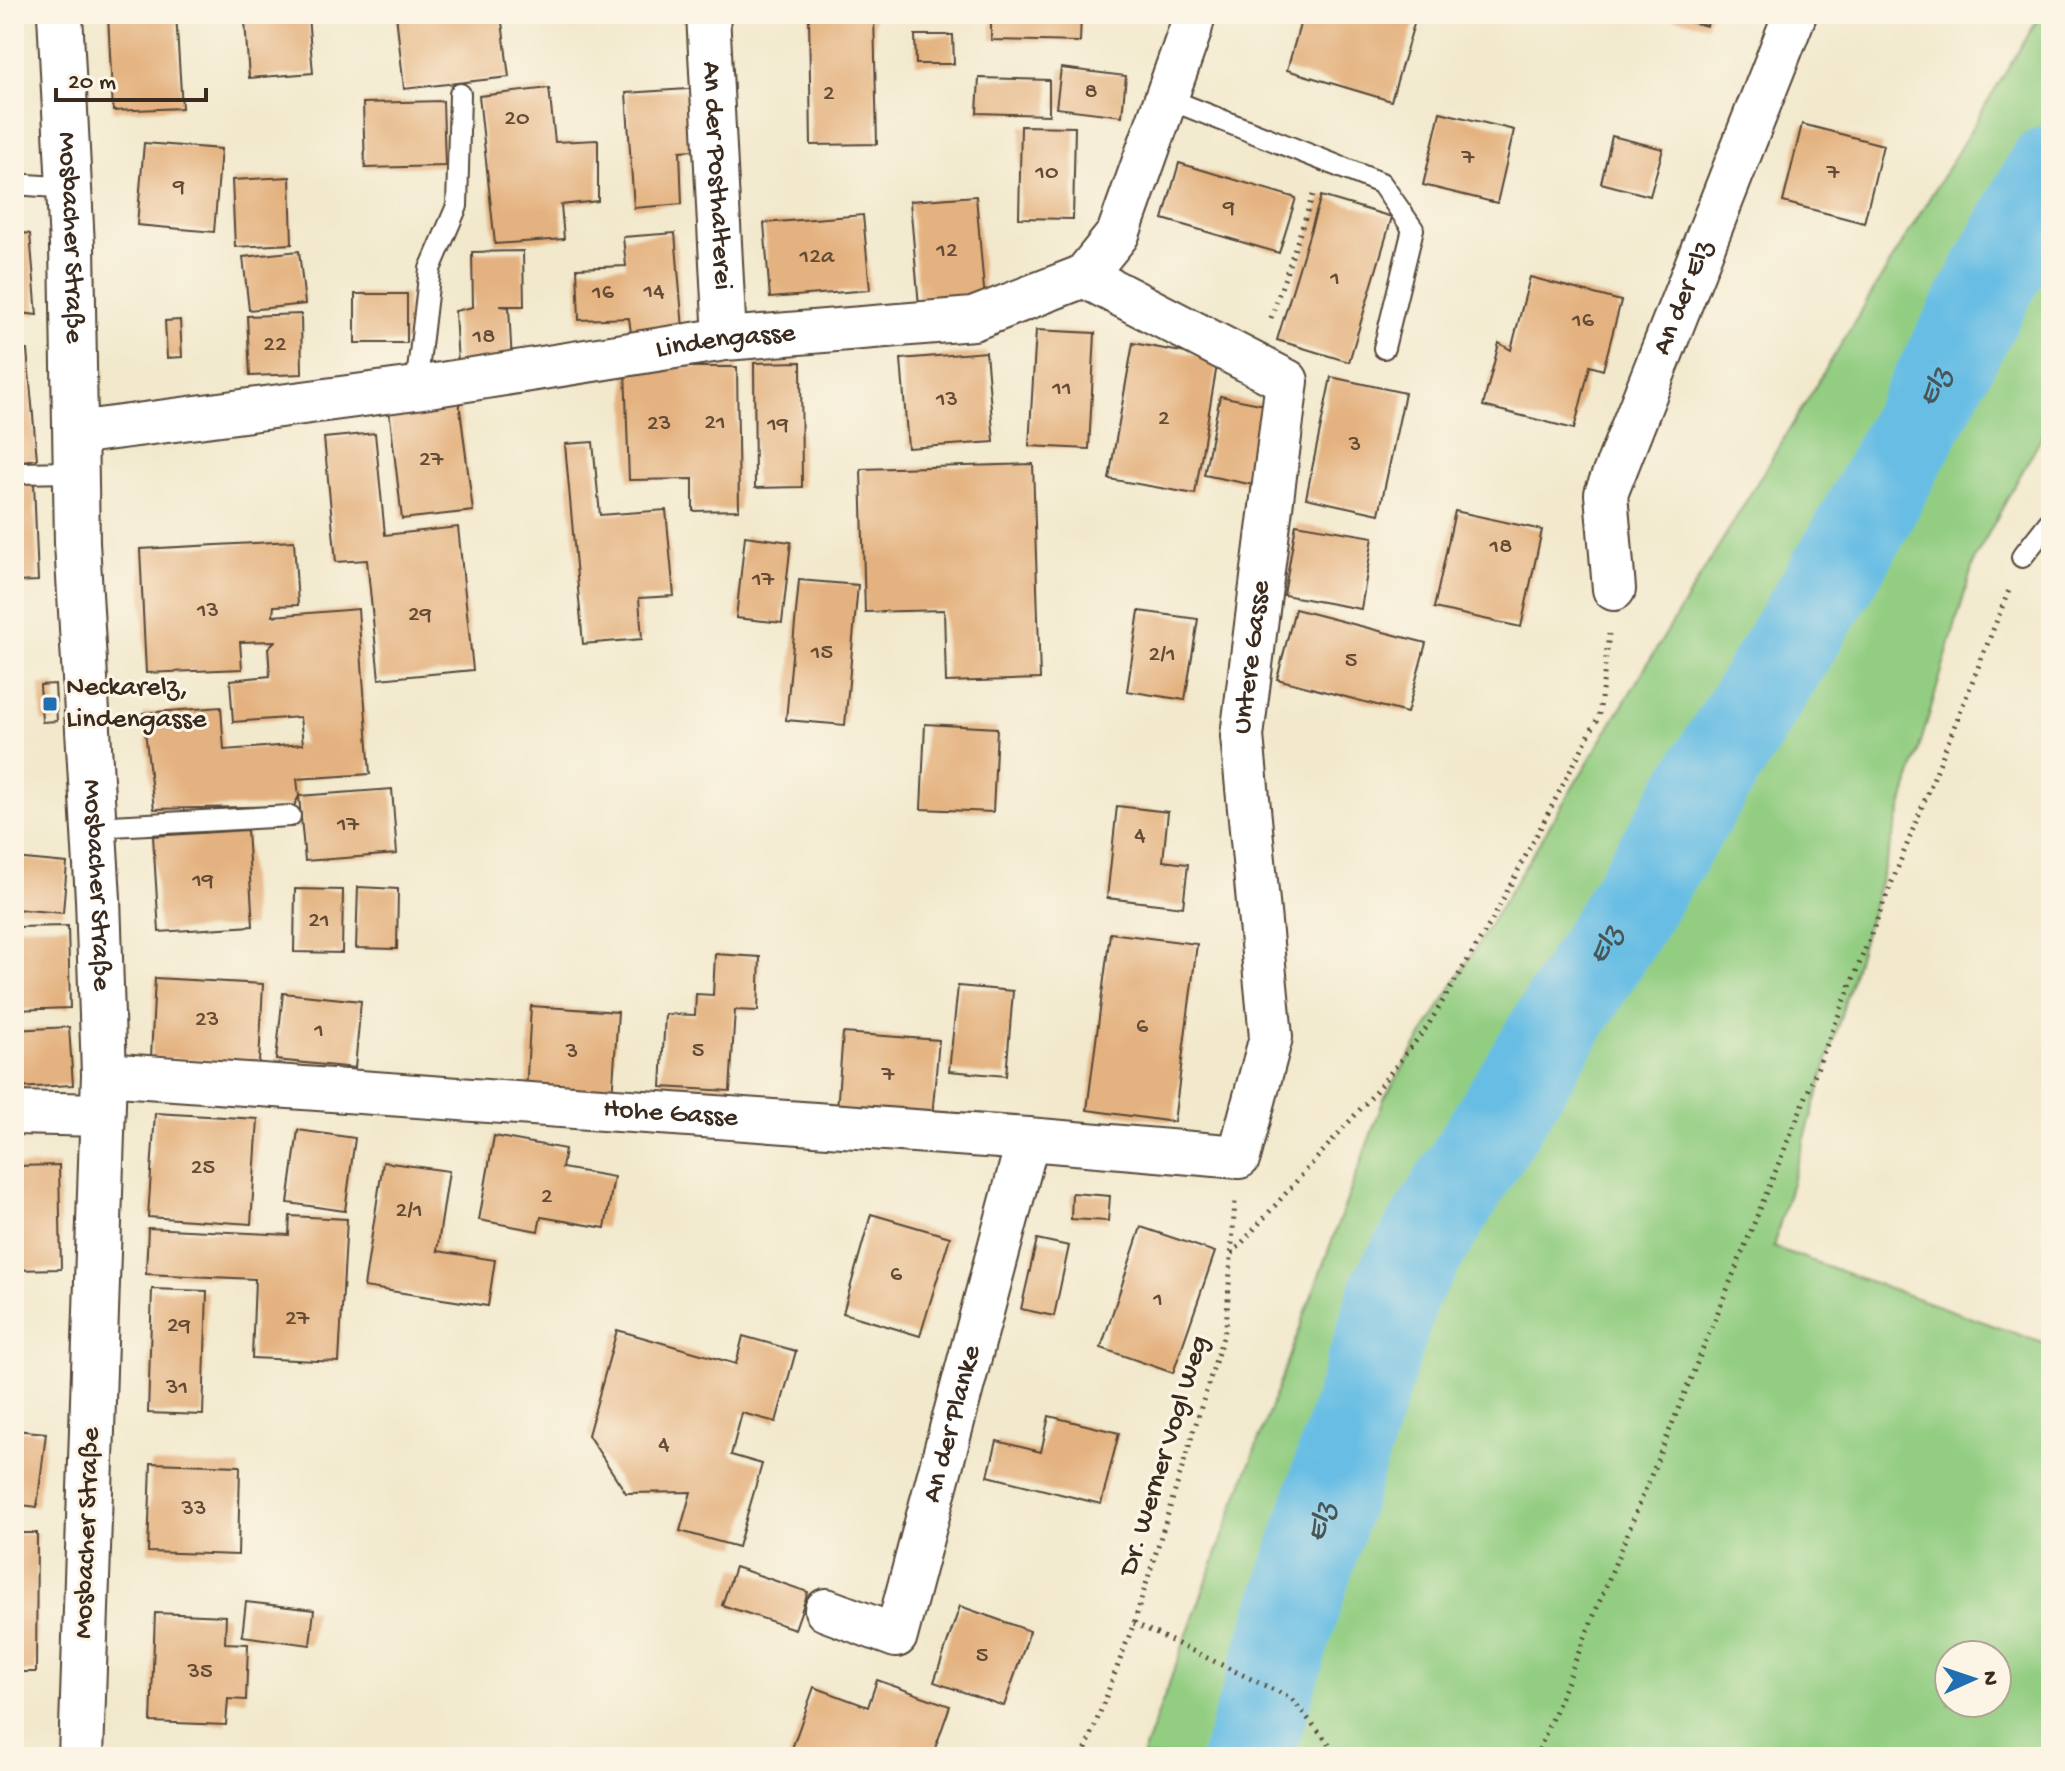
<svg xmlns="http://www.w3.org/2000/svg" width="2065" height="1771" font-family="'Gochi Hand',sans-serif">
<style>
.green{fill:#93cd82;stroke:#677c50;stroke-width:2;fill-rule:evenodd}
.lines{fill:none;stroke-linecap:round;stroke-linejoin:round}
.river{stroke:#67bde4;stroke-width:90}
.building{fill:#e4b280}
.lane-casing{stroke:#564738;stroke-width:24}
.street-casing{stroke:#564738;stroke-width:46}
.secondary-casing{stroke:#564738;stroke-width:48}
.path{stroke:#564738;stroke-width:5;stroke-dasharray:2 6;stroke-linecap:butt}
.lane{stroke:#fff;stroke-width:20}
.street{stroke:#fff;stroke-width:42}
.secondary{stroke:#fff;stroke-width:44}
.poi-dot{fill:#1f6fb2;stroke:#fcf5e5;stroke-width:3}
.labels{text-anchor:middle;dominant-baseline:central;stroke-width:6;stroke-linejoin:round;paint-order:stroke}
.number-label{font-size:24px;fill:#654c36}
.street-label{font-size:28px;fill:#3b2a1e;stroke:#fcf5e5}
.poi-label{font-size:28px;fill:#3b2a1e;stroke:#fcf5e5;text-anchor:start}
.water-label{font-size:30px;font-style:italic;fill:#485659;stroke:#fcf5e5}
</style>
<rect width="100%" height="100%" fill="#fcf5e5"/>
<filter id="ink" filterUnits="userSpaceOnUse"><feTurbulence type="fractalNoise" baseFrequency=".0125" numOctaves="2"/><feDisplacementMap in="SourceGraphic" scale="16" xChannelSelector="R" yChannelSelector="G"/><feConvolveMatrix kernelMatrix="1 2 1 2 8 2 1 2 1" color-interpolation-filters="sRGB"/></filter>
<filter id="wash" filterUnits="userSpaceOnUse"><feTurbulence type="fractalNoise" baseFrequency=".006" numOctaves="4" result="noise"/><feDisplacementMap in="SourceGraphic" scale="32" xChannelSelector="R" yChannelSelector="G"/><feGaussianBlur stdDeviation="1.8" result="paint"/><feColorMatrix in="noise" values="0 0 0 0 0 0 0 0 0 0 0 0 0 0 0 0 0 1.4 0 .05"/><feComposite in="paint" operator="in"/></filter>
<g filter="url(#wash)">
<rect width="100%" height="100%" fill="#f2e9cd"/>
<path class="green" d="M2041,14H2051V419L1975,558L1773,1247L2051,1346V1757H1142L1384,1099ZM1997,1655V1703H1949V1655Z"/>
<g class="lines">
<path class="river" id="s1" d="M1247,1757L1396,1288L1852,544L2051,170"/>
</g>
<g id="blocks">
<g class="building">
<polygon points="141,14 176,14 182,108 113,111 108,16"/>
<polygon points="396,14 501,14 509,77 404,89"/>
<polygon points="809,14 874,14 877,144 811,145"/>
<polygon points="991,14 1081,14 1080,42 991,40"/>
<polygon points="1303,14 1417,14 1391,101 1287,70"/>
<polygon points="1656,14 1710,14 1707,26"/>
<polygon points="1901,14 1926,14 1924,21"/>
<polygon points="308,16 313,73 249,78 245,21"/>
<polygon points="915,35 953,35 954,64 916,64"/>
<polygon points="1061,68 1126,76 1122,116 1056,108"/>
<polygon points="979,78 1049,80 1049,115 977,113"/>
<polygon points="549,88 555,142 598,140 598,201 561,205 564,239 495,244 479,96"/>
<polygon points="703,88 707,149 680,151 682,204 634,208 626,93"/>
<polygon points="443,101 445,166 365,168 363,103"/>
<polygon points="1440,112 1514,130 1497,203 1423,185"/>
<polygon points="1802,124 1883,145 1864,223 1783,202"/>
<polygon points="1021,126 1075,127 1073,219 1019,218"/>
<polygon points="1612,136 1663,149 1650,196 1601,183"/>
<polygon points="144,143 221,149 214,232 137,225"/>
<polygon points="1179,163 1296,198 1279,253 1163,219"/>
<polygon points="290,177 292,244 235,247 232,180"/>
<polygon points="976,196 985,301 919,306 910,201"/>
<polygon points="1321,196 1392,217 1349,362 1277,340"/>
<polygon points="863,215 870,290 770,298 764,223"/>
<polygon points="14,232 30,234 37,315 14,312"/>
<polygon points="675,233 683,329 631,333 629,318 579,320 577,268 626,266 623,237"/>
<polygon points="299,251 305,304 249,310 243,257"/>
<polygon points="523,251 524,306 500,306 509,307 512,363 458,365 455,311 473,307 472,252"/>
<polygon points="1530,277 1621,301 1603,370 1590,366 1574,429 1483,406 1499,343 1511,350"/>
<rect x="355" y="294" width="52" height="49"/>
<polygon points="301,314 302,374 250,376 247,316"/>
<polygon points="180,320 182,357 167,358 165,321"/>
<polygon points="1036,330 1095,333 1089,449 1029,446"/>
<polygon points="1133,343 1218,359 1195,494 1109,479"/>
<polygon points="27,350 37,459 14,462 14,351"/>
<polygon points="986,352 994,442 908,448 901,359"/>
<polygon points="801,362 802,487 755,488 754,363"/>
<polygon points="690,367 737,367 739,510 693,511 693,479 629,480 625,369"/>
<polygon points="1331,377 1405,393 1379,514 1306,498"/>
<polygon points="1220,396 1270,406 1254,485 1204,475"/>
<polygon points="459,401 473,511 402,519 389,409"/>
<polygon points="375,433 385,535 458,527 473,670 379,679 367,560 336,562 324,438"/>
<polygon points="593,442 600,515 666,510 674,596 639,598 642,639 583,644 565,444"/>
<polygon points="1033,464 1040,679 946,682 944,610 865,612 861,469"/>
<polygon points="14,482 34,482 38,581 14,582"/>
<polygon points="1455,511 1542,530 1521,627 1434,608"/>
<polygon points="1296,524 1373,537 1361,609 1284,595"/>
<polygon points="745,536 791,542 782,623 736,618"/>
<polygon points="294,541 298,605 274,606 273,616 358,609 370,774 297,779 299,796 294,806 154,809 143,713 221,707 224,750 303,744 300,717 233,722 230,680 270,676 268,648 275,641 240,642 242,669 146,673 140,549"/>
<polygon points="799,580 858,585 845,725 786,720"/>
<polygon points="1295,609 1426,643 1407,713 1277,679"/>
<polygon points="1139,611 1198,619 1185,700 1127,691"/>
<polygon points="55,684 57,721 42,722 40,685"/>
<polygon points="925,724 997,728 993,812 921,809"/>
<polygon points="392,789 397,854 305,861 299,796"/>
<polygon points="1117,806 1168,812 1163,861 1188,864 1183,907 1107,898"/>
<polygon points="247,830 253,926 159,932 153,836"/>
<polygon points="14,858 67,863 63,913 14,909"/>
<polygon points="358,887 398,889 397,949 356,948"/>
<polygon points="295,889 343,890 342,953 294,952"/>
<polygon points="68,926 70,1008 14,1010 14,927"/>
<polygon points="1110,933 1197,944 1174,1122 1087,1110"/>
<polygon points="715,954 760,957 758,1011 735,1010 730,1091 661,1087 665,1014 695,1015 696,994 713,995"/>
<polygon points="155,978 263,984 259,1063 151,1057"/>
<polygon points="958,986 1013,991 1006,1076 949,1071"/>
<polygon points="283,993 361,1001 355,1068 276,1060"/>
<polygon points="531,1006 618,1012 612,1098 526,1093"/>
<polygon points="69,1027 73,1085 14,1088 14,1030"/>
<polygon points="843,1033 939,1040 932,1117 837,1110"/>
<polygon points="155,1113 258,1119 251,1224 148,1217"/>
<polygon points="298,1130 355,1138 345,1211 288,1203"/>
<polygon points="494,1136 565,1149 562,1168 614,1177 605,1228 541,1217 538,1231 479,1220"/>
<polygon points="383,1162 449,1171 437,1251 495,1260 488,1306 364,1287"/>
<polygon points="59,1165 61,1269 14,1270 14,1166"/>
<polygon points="1072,1193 1110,1196 1108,1221 1071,1219"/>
<polygon points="871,1214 950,1237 920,1336 843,1313"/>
<polygon points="290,1216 347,1219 339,1362 252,1358 255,1279 146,1274 148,1228 289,1235"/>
<polygon points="1141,1227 1215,1252 1173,1373 1101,1348"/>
<polygon points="1037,1239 1069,1246 1054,1316 1021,1309"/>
<polygon points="152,1289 207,1291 203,1415 148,1413"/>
<polygon points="617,1330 736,1364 743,1336 796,1351 776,1422 742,1413 731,1455 762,1464 738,1547 680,1531 691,1492 626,1493 588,1435"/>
<polygon points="1049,1416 1119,1433 1101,1504 988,1476 997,1441 1041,1452"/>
<polygon points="14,1430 46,1433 37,1507 14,1504"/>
<polygon points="151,1463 240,1466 238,1555 148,1552"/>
<polygon points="14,1533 37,1533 36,1672 14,1672"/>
<polygon points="735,1567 808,1592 795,1629 722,1605"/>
<polygon points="246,1602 314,1610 310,1645 242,1636"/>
<polygon points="960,1606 1030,1631 1004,1706 934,1682"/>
<polygon points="155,1613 226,1616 225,1643 248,1644 246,1700 228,1699 226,1725 151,1722"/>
<polygon points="877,1680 950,1706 932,1757 789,1757 814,1687 868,1707"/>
</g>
</g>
</g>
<g filter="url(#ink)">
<use href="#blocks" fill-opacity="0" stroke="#564738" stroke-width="2"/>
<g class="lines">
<defs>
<g id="lane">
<polyline points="1166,98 1381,183 1413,229 1384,348"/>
<polyline points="14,184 70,188"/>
<polyline points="416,388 430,269 457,206 460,94"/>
<polyline points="14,473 76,472"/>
<polyline points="2022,557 2051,520"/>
<polyline points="94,827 290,816"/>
</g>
<g id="street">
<path id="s2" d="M708,14L725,339"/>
<path id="s3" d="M76,433L416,388L725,339L973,319L1084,276L1118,234L1190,31L1194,14"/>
<path id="s4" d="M1614,589L1606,494L1795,14"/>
<path id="s5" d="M104,1074L1028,1139L1239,1157L1271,1037L1242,736L1287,381L1084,276"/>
<polyline points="14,1113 103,1115"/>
<path id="s6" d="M826,1610L896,1636L1028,1139"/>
</g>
<g id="secondary">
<path id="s7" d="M60,14L72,246L77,543L98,899L104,1074L81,1757"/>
</g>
</defs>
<use href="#lane" class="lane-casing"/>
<use href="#street" class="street-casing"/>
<use href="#secondary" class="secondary-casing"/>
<g class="path">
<polyline points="1271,318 1313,195"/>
<polyline points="14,329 25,329"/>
<polyline points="1232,1254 1371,1097 1427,1027 1491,922 1599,716 1609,634"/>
<polyline points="1134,1623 1291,1698 1340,1757"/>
<polyline points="1083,1757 1134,1623 1226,1327 1235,1202"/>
<polyline points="1536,1757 1807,1094 2009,590"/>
</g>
<use href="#lane" class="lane"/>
<use href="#street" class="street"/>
<use href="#secondary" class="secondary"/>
</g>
</g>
<rect class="poi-dot" x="42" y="696" width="16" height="16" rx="4"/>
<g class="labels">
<g class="number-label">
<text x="1091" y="92">8</text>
<text x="829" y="94">2</text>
<text x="517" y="119">20</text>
<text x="1468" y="158">7</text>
<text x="1047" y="173">10</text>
<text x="1833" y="173">7</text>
<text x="179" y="187">9</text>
<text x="1229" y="208">9</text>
<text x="947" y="251">12</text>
<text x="817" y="257">12a</text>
<text x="1335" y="279">1</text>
<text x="654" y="292">14</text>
<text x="603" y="293">16</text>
<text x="1583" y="321">16</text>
<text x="484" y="337">18</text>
<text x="275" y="345">22</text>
<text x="1062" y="389">11</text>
<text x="947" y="400">13</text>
<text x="1164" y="419">2</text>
<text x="715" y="423">21</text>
<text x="659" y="424">23</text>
<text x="778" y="425">19</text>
<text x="1355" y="445">3</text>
<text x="431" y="460">27</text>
<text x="1501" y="547">18</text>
<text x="763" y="580">17</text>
<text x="208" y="611">13</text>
<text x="420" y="615">29</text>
<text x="822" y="653">15</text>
<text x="1162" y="655">2/1</text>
<text x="1351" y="661">5</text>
<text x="348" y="825">17</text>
<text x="1140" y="836">4</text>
<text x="203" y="881">19</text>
<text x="319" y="921">21</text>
<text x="207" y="1020">23</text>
<text x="1142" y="1027">6</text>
<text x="319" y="1031">1</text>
<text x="698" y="1051">5</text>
<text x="572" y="1052">3</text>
<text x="888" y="1075">7</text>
<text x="203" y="1168">25</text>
<text x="547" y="1197">2</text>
<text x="409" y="1211">2/1</text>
<text x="896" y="1275">6</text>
<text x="1158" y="1300">1</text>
<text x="297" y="1319">27</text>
<text x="179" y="1326">29</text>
<text x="177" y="1388">31</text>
<text x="664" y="1445">4</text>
<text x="194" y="1509">33</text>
<text x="982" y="1656">5</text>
<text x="200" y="1672">35</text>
</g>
<g class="street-label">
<text stroke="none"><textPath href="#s2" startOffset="162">An der Posthalterei</textPath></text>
<text stroke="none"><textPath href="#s7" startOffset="224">Mosbacher Straße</textPath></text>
<text stroke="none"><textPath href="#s4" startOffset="306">An der Elz</textPath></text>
<text stroke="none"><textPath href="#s3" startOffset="656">Lindengasse</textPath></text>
<text stroke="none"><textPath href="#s5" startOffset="1644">Untere Gasse</textPath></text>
<text stroke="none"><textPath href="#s7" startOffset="872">Mosbacher Straße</textPath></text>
<text stroke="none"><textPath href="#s5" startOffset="568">Hohe Gasse</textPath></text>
<text stroke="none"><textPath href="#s6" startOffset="294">An der Planke</textPath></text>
<text transform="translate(1165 1456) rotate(-73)">Dr. Werner Vogl Weg</text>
<text transform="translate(88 1533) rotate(-88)">Mosbacher Straße</text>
</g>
<g class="poi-label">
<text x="66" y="688">Neckarelz,<tspan x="66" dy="32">Lindengasse</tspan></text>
</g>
<g class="water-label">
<text stroke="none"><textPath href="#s1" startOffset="1542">Elz</textPath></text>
<text stroke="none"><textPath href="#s1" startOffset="894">Elz</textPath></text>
<text stroke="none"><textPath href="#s1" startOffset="246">Elz</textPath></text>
</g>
</g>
<rect width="2065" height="1771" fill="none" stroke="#fcf5e5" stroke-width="48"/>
<g transform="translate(1973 1679) rotate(87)"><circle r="38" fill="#fcf5e5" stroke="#afa495" stroke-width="2"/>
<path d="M0-6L14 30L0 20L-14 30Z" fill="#1f6fb2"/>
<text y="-12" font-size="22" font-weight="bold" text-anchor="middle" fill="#3b2a1e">N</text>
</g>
<path d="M56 88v12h150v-12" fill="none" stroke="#3b2a1e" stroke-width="4"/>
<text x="68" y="88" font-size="24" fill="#3b2a1e" stroke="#fcf5e5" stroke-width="6" paint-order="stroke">20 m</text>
</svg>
